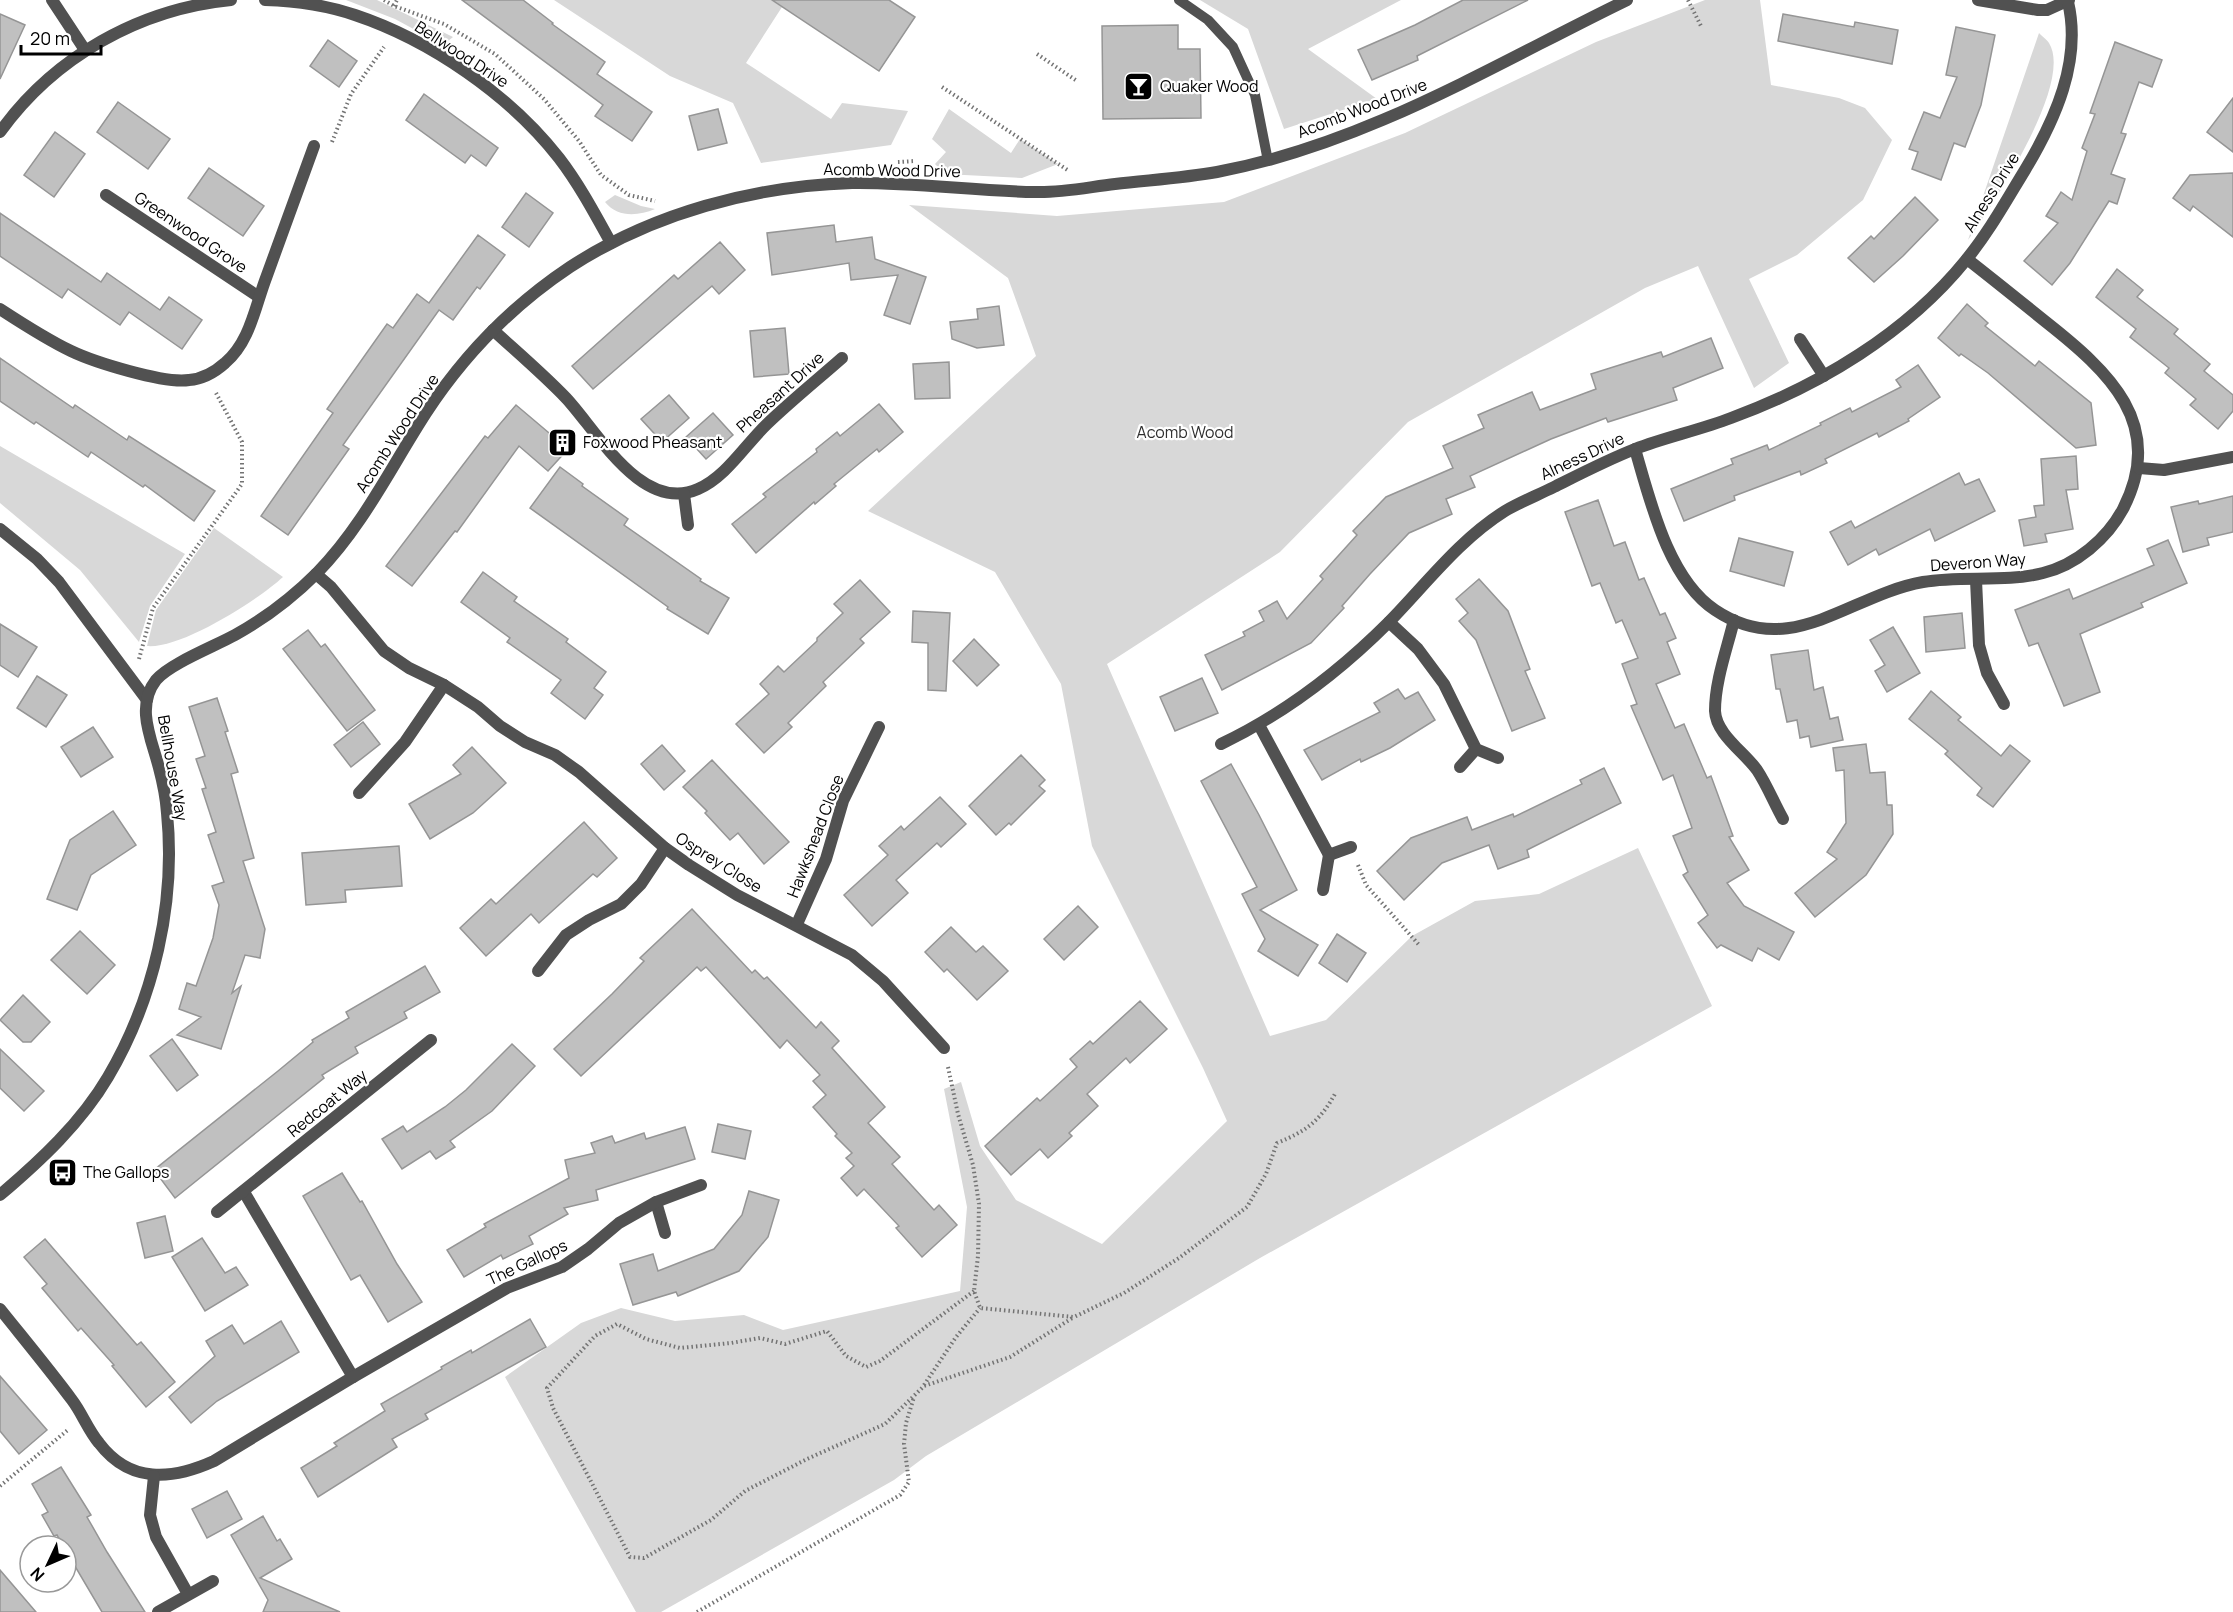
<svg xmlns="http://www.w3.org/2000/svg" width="2233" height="1612" font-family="Manrope,sans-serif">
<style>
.green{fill:#d8d8d8}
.building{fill:#c0c0c0;stroke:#959595;stroke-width:1.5}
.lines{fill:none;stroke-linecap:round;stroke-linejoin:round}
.path{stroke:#737373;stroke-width:4;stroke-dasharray:1.5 3;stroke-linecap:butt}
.service{stroke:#515151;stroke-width:10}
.minor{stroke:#515151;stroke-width:12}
.labels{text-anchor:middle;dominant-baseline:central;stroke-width:4.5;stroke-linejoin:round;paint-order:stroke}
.street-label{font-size:16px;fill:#000;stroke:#fff}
.poi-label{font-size:16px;fill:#000;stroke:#fff;text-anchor:start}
.park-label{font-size:16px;fill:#2f2f2f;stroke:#fff}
</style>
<rect width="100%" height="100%" fill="#fff"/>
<g class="green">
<polygon points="346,0 377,0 453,37 443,45 395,19"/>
<polygon points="554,0 771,0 782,7 746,63 831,119 842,103 908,111 891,145 761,163 733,103 670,76"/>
<polygon points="1200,0 1401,0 1308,49 1377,99 1284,129 1248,29"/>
<polygon points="1705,0 1760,0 1771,85 1839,98 1865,108 1892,140 1863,200 1797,255 1749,279 1789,363 1754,388 1698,266 1645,288 1408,422 1280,552 1107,664 1270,1036 1326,1020 1412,936 1475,901 1539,894 1638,848 1712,1006 1260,1258 926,1456 894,1480 661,1612 636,1612 505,1377 581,1323 621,1308 675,1321 744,1315 783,1330 960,1291 967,1207 944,1089 961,1082 980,1146 1016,1200 1102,1244 1227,1121 1203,1068 1092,846 1061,684 995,572 868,511 1036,356 1008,278 909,205 1057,216 1224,202 1405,133 1596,42"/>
<path d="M2039,33C2042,36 2047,40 2049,43C2074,83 1992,206 1968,240Z"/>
<polygon points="949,109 1011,153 1020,139 1058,164 1022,178 945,174 935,164 946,152 932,139"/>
<path d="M615,195L641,206L655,209C638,216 618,218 605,202Z"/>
<polygon points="0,446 185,554 150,606 139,642 80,570 0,503"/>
<path d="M214,528L283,577C258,600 181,649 147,646L156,610Z"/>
</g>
<g class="building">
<polygon points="462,0 523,0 553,23 552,24 605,62 597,74 652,112 632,141 595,116 603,105"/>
<polygon points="772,0 889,0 915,17 879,71"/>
<polygon points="1463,0 1528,0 1417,56 1418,60 1372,80 1358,50 1415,25"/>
<polygon points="0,14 25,25 0,79"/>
<polygon points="1783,14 1854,27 1855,22 1898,30 1892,64 1778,41"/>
<polygon points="1178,25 1178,49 1200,49 1201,118 1103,119 1102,26"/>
<polygon points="1956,27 1995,35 1981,105 1965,147 1954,143 1941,180 1912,169 1918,152 1909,149 1924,112 1940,118 1957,77 1946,75"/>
<polygon points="328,40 357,61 339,87 310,66"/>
<polygon points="2115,42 2162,60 2152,87 2139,82 2121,133 2126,134 2111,174 2125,179 2117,204 2109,201 2070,263 2052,285 2024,261 2058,223 2046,216 2061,192 2072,200 2087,151 2082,148 2095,114 2090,113"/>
<polygon points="424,94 498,148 486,166 471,155 465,163 406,120"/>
<polygon points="2233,98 2233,152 2207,132"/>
<polygon points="118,102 170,139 148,169 97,132"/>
<polygon points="718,109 727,143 698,150 689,116"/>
<polygon points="55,132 85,154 54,197 24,175"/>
<polygon points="209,168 264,206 243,236 188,198"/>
<polygon points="2233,173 2233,237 2193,206 2190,211 2173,198 2190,175"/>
<polygon points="526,193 553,213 529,247 502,227"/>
<polygon points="1915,197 1938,220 1903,256 1874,282 1848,258 1871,236 1874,239"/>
<polygon points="0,213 101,282 107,273 160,310 169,297 202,320 182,349 129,312 120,325 68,289 62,298 0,256"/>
<polygon points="834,225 836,242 872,237 875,259 926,277 910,324 884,315 898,275 851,280 849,263 772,275 767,233"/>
<polygon points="478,235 505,255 480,289 477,287 453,320 439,310 343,445 349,449 288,535 261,516 333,413 327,409 387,324 393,328 417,294 429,303"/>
<polygon points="720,242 745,270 719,294 712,286 593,389 572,366 674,275 678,279"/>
<polygon points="2117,269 2143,290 2137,297 2178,329 2174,334 2210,364 2204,371 2233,395 2233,411 2218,429 2190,405 2196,399 2165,373 2169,368 2130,337 2136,329 2096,297"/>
<polygon points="1967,304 1988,323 1985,326 2035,366 2039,361 2091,403 2096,445 2076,448 1988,373 1961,354 1959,356 1938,338"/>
<polygon points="999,306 1004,345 977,348 952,339 950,322 978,319 977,309"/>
<polygon points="785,328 789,374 754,377 750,331"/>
<polygon points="1711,338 1723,368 1673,388 1677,400 1608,422 1606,418 1551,439 1470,476 1475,487 1446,499 1452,514 1409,533 1370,574 1342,606 1344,608 1311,643 1222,690 1205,655 1245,636 1243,632 1264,621 1259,611 1277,601 1287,619 1323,579 1320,576 1357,535 1353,531 1386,497 1453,468 1443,446 1484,428 1478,415 1532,392 1540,410 1596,389 1591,374 1661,352 1663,357"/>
<polygon points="0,358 73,408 75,405 127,440 129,436 215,491 194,521 145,485 143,487 91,452 88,457 36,422 34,424 0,401"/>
<polygon points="949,362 950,398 915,399 913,364"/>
<polygon points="1918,365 1940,397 1908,419 1909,421 1879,437 1877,433 1825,459 1827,463 1801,475 1800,471 1734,496 1735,500 1684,521 1671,489 1733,464 1731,459 1767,445 1769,450 1821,425 1820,423 1850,408 1852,412 1901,387 1896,380"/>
<polygon points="669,395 689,418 662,442 641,419"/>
<polygon points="879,404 903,432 879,452 877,449 834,484 836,486 815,504 814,502 756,553 732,524 766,497 763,494 817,452 816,449 837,432 840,436"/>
<polygon points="516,405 568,449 548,471 519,446 457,532 455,531 412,586 386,566 485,436 488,438"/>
<polygon points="713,413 733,435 706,459 686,437"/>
<polygon points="2076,456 2078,489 2066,490 2073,529 2045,534 2047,542 2024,546 2019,520 2036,517 2034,506 2044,505 2041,459"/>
<polygon points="560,467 583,484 582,486 628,519 624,525 701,579 700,581 729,598 708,634 667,609 668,607 530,508"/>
<polygon points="1959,473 1965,485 1979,479 1995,511 1935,541 1930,529 1879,555 1876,549 1848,565 1830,532 1851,521 1855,528"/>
<polygon points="2233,496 2233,532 2207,538 2209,545 2183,552 2171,507 2198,501 2199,504"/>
<polygon points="1598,500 1614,546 1625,542 1639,580 1644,578 1660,615 1665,613 1676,638 1667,642 1680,674 1656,684 1675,728 1684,724 1707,778 1711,776 1733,836 1729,837 1749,870 1727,883 1744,906 1794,932 1779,960 1758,948 1752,961 1721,945 1717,948 1698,923 1708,915 1683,875 1688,872 1673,836 1692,828 1690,822 1673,775 1663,780 1631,706 1637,704 1622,664 1638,658 1622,620 1616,623 1600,583 1592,586 1565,512"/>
<polygon points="1739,538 1793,552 1784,586 1730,571"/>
<polygon points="2168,540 2187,583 2141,603 2143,607 2080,634 2100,692 2064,706 2038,643 2029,646 2015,610 2069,589 2073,599 2154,565 2147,549"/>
<polygon points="483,572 517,597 514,601 568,639 566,642 606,672 594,688 603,695 585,719 551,693 561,680 507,642 510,638 461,602"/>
<polygon points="1479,579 1508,611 1530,669 1525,671 1545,718 1512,731 1476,640 1459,621 1468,613 1456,599"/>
<polygon points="860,580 890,612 860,639 864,643 823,682 826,686 788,723 792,727 764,753 736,724 769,694 760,684 778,666 784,672 817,641 817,638 843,613 834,604"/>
<polygon points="913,611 950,613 946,691 928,690 928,643 912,642"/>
<polygon points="1962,613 1965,648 1926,652 1924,617"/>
<polygon points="0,624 37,647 18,677 0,665"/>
<polygon points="1893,627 1920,673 1887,692 1875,671 1885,665 1870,640"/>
<polygon points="308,630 321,647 325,644 375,710 347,731 283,649"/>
<polygon points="974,639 999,665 977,686 953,661"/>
<polygon points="1808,650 1814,690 1823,687 1830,719 1838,717 1843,740 1811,747 1809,736 1800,738 1797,720 1787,722 1780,689 1776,689 1771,655"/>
<polygon points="37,676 67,695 46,727 17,708"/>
<polygon points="1202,678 1218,713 1175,731 1160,697"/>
<polygon points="1398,689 1405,699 1418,692 1435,720 1390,748 1361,762 1360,759 1322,780 1304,750 1380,712 1374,703"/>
<polygon points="1931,691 1961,717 1958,720 2001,756 2010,745 2030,761 1993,807 1977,795 1982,788 1945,754 1948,751 1909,719"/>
<polygon points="217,698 228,731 225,732 238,772 231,774 254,858 243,861 265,929 260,958 245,955 232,993 241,986 221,1049 177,1035 201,1017 179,1009 187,983 196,986 213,938 219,905 212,886 224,882 208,835 216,832 202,789 206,788 196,759 205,756 189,707"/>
<polygon points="363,722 380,744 351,767 334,745"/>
<polygon points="93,727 113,757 81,777 61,747"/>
<polygon points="1866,744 1870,773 1885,772 1887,805 1892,805 1893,834 1866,875 1815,917 1795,893 1837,859 1827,852 1846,823 1844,770 1836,771 1833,748"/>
<polygon points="662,745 685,771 664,790 641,764"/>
<polygon points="472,747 506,783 473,813 430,839 409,804 461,774 453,765"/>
<polygon points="1021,755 1045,780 1039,786 1045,791 1011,825 1009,823 996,835 969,806"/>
<polygon points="712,760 789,842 764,864 738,833 730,840 705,813 707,811 683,787"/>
<polygon points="1231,764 1259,815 1297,890 1260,910 1318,945 1298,976 1258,951 1265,939 1242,894 1257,887 1201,781"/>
<polygon points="1604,768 1621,803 1527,850 1529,857 1498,869 1489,845 1442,863 1404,900 1377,871 1411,838 1467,817 1472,830 1513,814 1514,817 1582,784 1580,780"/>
<polygon points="940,797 966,824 941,847 937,843 896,880 908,893 872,926 844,895 888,855 879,846 901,826 904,830"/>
<polygon points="113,811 136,845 91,875 77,910 47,899 70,840"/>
<polygon points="584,822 617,858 597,877 593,874 539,923 531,914 486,956 460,928 491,899 496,904"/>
<polygon points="399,846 402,886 345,890 346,902 306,905 302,853"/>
<polygon points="1078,906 1098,927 1064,960 1044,939"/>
<polygon points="692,909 752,973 755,970 764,979 767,977 816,1028 821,1022 839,1041 832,1048 885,1107 868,1123 900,1157 892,1164 934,1210 939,1205 957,1225 922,1257 896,1228 899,1226 864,1189 857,1196 841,1178 854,1166 846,1158 852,1153 835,1136 837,1134 813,1107 826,1095 813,1081 820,1075 787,1040 780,1048 706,967 701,971 697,967 581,1076 554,1049 612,994 644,961 640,958"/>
<polygon points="951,927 976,952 983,946 1008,971 977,1000 947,969 944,972 925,952"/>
<polygon points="80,931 115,965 87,994 51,960"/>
<polygon points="1337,934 1366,953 1347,982 1319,963"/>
<polygon points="425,966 440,992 404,1012 407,1018 355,1047 358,1053 322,1075 324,1078 175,1198 154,1170 278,1071 313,1042 312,1040 349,1018 346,1012"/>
<polygon points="23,995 50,1022 31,1042 23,1042 0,1020"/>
<polygon points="1140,1001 1167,1029 1130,1063 1126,1058 1087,1094 1098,1106 1069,1133 1072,1136 1048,1158 1040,1149 1011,1175 985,1146 1037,1098 1040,1101 1077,1067 1070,1059 1090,1041 1093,1044"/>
<polygon points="172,1039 198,1075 177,1091 150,1056"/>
<polygon points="512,1044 535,1066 492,1111 450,1141 455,1147 436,1159 430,1151 402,1169 382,1139 403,1126 407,1132 445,1107 466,1090"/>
<polygon points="0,1049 44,1091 24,1111 0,1088"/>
<polygon points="718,1124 751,1131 745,1159 712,1152"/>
<polygon points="685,1127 695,1159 596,1190 598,1200 564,1208 568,1214 529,1236 533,1244 503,1259 501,1255 464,1277 447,1250 486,1227 484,1224 569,1178 565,1160 595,1153 591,1143 612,1136 615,1143 644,1133 646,1139"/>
<polygon points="342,1173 360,1202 362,1201 397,1264 422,1302 388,1322 360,1275 351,1280 303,1196"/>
<polygon points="749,1191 779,1200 768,1237 739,1271 678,1296 676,1292 633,1305 620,1264 653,1254 658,1271 714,1249 742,1215"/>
<polygon points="165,1216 173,1251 145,1258 137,1223"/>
<polygon points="202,1238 225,1273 236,1267 248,1285 205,1311 172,1257"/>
<polygon points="45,1239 137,1345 141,1342 175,1382 146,1407 112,1366 114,1365 81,1328 78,1331 42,1288 47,1284 24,1257"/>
<polygon points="530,1319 546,1347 425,1414 428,1419 392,1439 397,1447 318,1497 301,1468 337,1446 334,1443 385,1411 381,1404 442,1369 441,1367 471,1350 472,1353"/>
<polygon points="281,1321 299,1352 217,1401 191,1423 169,1397 215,1356 206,1341 232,1325 244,1344"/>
<polygon points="0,1376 47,1430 19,1454 0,1431"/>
<polygon points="61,1467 91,1515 87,1517 107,1552 145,1612 102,1612 66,1551 66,1546 63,1546 57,1535 54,1536 42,1515 48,1512 32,1484"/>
<polygon points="227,1491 242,1519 207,1538 192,1509"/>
<polygon points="263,1516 277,1541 280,1539 292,1559 260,1578 340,1612 263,1612 268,1600 231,1535"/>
<polygon points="0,1570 36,1612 0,1612"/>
</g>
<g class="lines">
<g class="path">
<polyline points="384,0 394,6 444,24 495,54 544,99 579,141 601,175 629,195 655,201"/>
<polyline points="1688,0 1701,26"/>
<polyline points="394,6 397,0"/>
<polyline points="1037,54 1077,81"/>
<polyline points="942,87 1069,171"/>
<polyline points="332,142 351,94 384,47"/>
<polyline points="898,162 915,161"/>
<polyline points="139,659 153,608 242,484 242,442 215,391"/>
<polyline points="1358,865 1366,885 1420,946"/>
<path d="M948,1067L958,1114L973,1165L979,1204L978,1256L974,1291L980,1308L1074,1317L1124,1293L1179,1258L1247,1207L1266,1174L1277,1143C1307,1131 1321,1120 1336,1092"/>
<polyline points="974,1291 880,1361 866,1367 846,1356 827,1331 785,1344 760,1338 731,1343 680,1348 646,1339 617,1324 595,1336 547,1388 553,1408 630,1557 644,1558 711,1520 745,1491 807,1459 885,1424 924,1386 1010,1357 1074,1317"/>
<polyline points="924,1385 956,1337 980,1308"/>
<polyline points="0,1486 69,1429"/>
<polyline points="697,1612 900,1495 909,1482 904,1444 906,1423 914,1397"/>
</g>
<polyline class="service" points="1179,0 1208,20 1233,47 1255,95 1268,161"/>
<g class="minor">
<polyline points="52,0 85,50"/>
<path d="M265,0C295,1 326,5 355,15C430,40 510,95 559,158C579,184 595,214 611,243"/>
<polyline points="1978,0 2038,10 2047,10 2069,0"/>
<path d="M0,132C54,57 139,9 231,0"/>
<polyline points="106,195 259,297"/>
<path d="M0,309C23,324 46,339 71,351C94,362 164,384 189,380C202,379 215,372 225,363C250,342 255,307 266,278C282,234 298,190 314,146"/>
<path d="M493,330C517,352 543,374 566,398C597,431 642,514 698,489C726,477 745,445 767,424C791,401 817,380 842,358"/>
<polyline points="1800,339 1824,376"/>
<path d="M1635,449C1650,500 1668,579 1715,610C1791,661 1849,595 1923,582C1962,575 2004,583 2043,573C2076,565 2107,539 2123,509C2167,424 2108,371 2046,322C2020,301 1994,280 1967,259"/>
<polyline points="2139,468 2164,470 2233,457"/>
<polyline points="684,494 688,525"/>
<polyline points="0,529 37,559 59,582 147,700"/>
<polyline points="316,574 331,587 384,651 409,668 444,685 478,707 500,726 525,742 555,755 579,772 665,848 689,865 737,895 852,955 883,981 944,1048"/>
<polyline points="1976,580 1979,645 1987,673 2004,704"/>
<path d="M1734,620C1727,649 1715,681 1715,711C1716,734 1744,752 1757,770C1767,785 1774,803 1783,819"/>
<polyline points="1389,622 1418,649 1444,684 1476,749 1498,758"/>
<polyline points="1259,725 1329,855 1351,847"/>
<path d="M1221,744C1286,713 1339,672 1389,622C1427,583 1459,540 1505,511C1520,502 1538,495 1554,487C1580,474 1607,460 1635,449C1666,437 1700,430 1731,418C1819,386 1907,333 1966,260C1989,232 2006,201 2025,170C2055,120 2082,61 2068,2"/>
<polyline points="1460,767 1476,749"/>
<polyline points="359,793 405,742 444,685"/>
<polyline points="1323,890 1329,855"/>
<polyline points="797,924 826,859 843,801 879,727"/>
<polyline points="538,971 566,935 589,920 621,904 641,884 665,848"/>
<polyline points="244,1192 353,1377"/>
<path d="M0,1195C40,1161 81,1123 108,1077C154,999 176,903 167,813C166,798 163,783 159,768C152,740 135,707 156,680C169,664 215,646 235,635C264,619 293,597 317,573C363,526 391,467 426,413C464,355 513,305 570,267C653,213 754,186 852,183C913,182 974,191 1035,192C1061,193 1089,187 1115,184C1149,180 1183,178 1217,172C1366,144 1493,65 1627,0"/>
<polyline points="656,1202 665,1233"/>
<polyline points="217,1212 431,1040"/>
<path d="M0,1309C24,1339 49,1369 72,1400C82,1413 88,1430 99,1443C130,1484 172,1480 214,1461L353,1377L507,1288L562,1267L588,1249L619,1223L656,1202L701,1185"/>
<polyline points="154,1476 150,1515 156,1537 188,1594"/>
<polyline points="158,1612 213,1581"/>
</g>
</g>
<defs>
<symbol id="bar-square" viewBox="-11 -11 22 22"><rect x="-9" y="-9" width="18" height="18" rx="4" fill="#000" stroke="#fff"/><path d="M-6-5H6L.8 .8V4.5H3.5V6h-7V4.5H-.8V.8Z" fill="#fff"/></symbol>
<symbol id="building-square" viewBox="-11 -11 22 22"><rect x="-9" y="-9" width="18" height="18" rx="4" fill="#000" stroke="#fff"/><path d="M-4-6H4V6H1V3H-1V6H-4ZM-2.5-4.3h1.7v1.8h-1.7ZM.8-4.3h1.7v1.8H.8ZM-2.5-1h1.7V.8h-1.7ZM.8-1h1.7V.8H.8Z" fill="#fff"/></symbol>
<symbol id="bus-square" viewBox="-11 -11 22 22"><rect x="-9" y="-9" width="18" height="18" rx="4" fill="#000" stroke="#fff"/><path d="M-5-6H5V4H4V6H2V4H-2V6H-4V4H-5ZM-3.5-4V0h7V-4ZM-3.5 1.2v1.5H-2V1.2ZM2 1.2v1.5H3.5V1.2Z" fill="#fff"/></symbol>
</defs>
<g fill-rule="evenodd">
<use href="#bar-square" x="1122" y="70" width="33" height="33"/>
<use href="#building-square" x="546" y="426" width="33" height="33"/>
<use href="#bus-square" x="46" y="1156" width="33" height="33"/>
</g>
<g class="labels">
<g class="street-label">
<text transform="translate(462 54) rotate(33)">Bellwood Drive</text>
<text transform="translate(1362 108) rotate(-21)">Acomb Wood Drive</text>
<text transform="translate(892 170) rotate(1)">Acomb Wood Drive</text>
<text transform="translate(1991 192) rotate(-58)">Alness Drive</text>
<text transform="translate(191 232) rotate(34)">Greenwood Grove</text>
<text transform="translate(780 392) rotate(-42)">Pheasant Drive</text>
<text transform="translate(397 433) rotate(-57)">Acomb Wood Drive</text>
<text transform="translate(1582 456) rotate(-25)">Alness Drive</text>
<text transform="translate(1978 562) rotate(-4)">Deveron Way</text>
<text transform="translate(173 768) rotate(80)">Bellhouse Way</text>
<text transform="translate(815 836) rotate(-69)">Hawkshead Close</text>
<text transform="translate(719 862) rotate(32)">Osprey Close</text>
<text transform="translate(327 1103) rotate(-39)">Redcoat Way</text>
<text transform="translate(527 1262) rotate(-25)">The Gallops</text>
</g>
<g class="poi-label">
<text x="1160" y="86">Quaker Wood</text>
<text x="583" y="442">Foxwood Pheasant</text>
<text x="83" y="1172">The Gallops</text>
</g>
<g class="park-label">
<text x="1185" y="432">Acomb Wood</text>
</g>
</g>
<g transform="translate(48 1564) rotate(226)"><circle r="28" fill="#ffffff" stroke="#999999" stroke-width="1.5"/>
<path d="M0-4.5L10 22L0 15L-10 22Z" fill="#000000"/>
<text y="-9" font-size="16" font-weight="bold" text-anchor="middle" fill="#000000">N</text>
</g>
<path d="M21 45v9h80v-9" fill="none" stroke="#000000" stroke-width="3"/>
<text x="30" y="45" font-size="18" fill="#000000" stroke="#ffffff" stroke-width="4.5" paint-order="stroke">20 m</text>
</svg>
